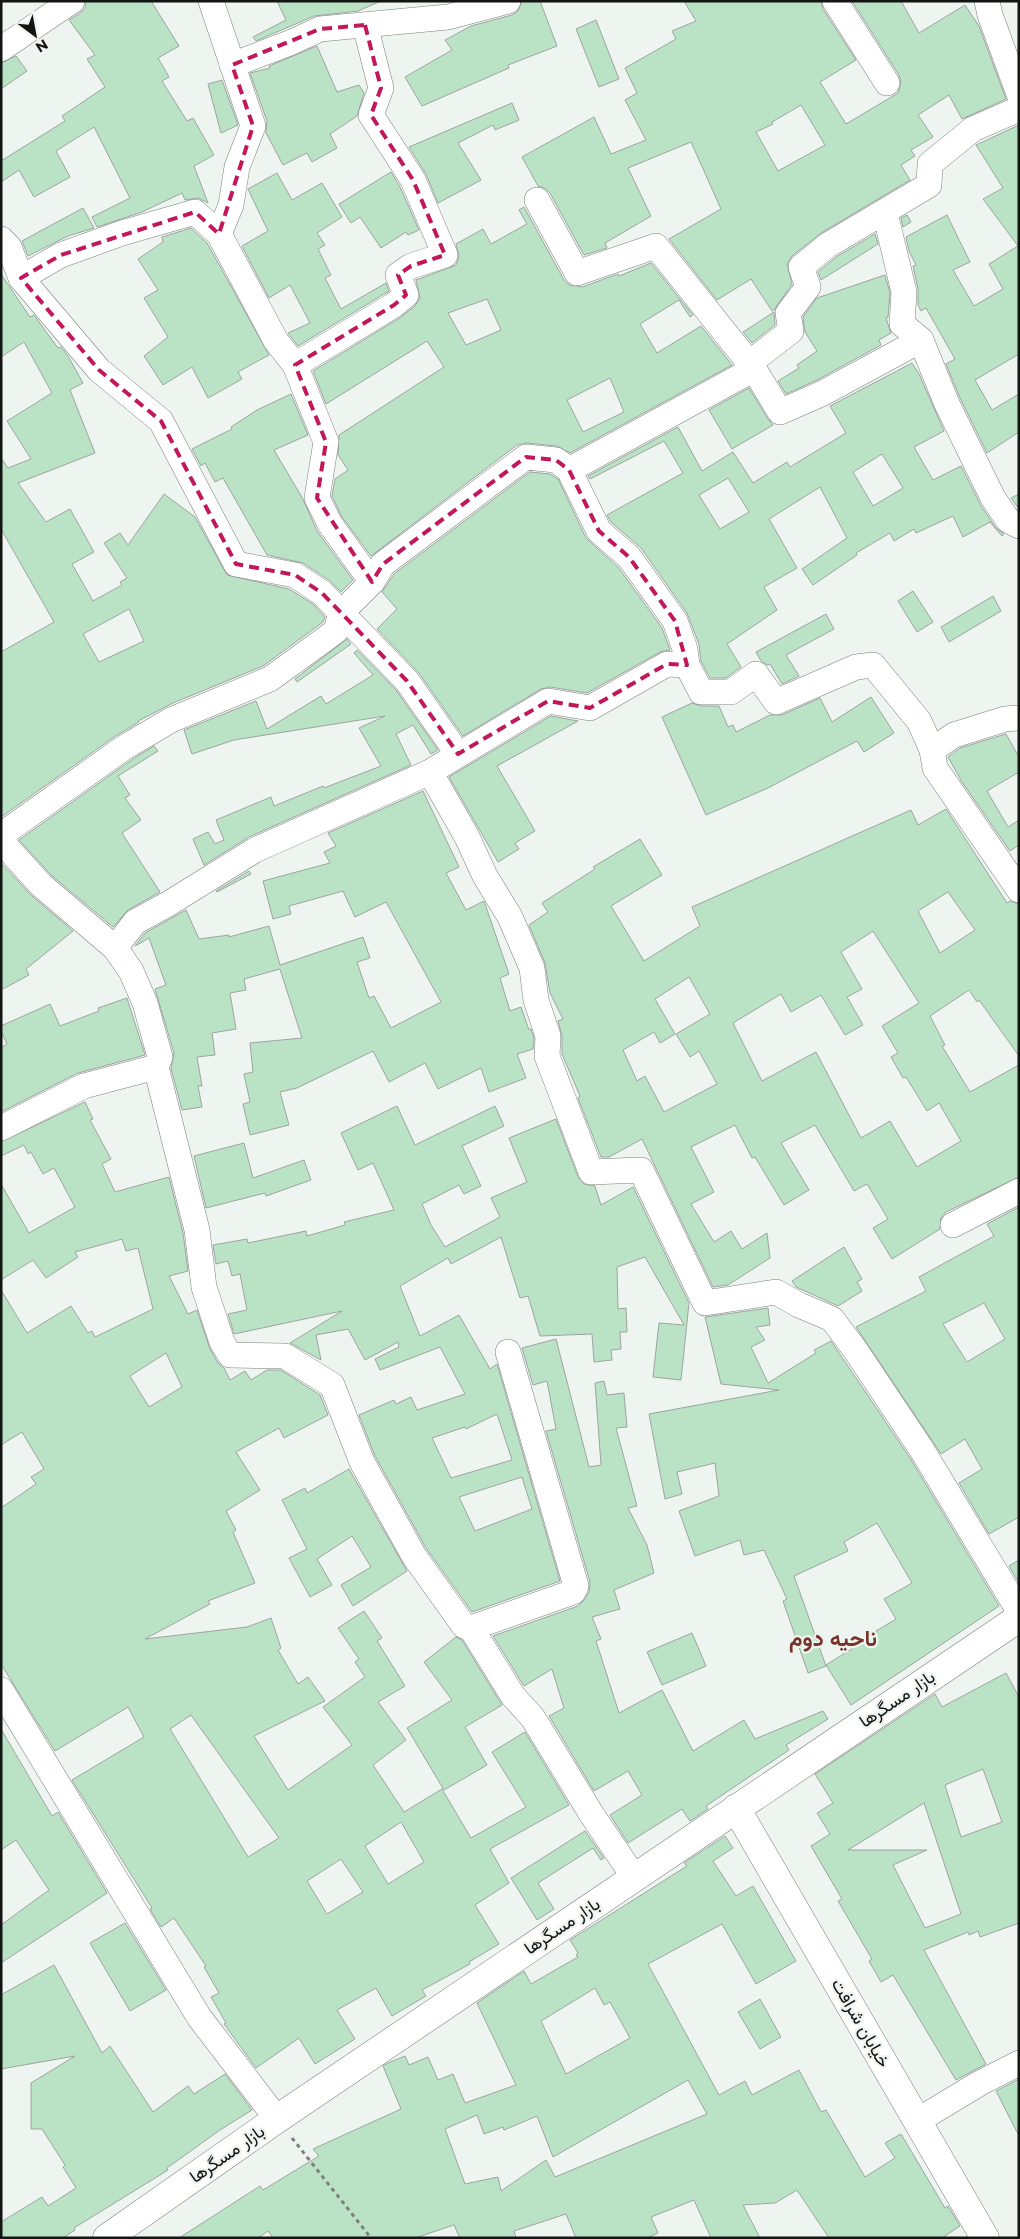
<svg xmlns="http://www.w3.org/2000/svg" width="1020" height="2239" font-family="Montserrat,Vazirmatn,sans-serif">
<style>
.building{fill:#bae3c6;stroke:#9ea4a0;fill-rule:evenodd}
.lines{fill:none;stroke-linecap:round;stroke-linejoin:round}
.minor-casing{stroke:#7b817d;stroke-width:26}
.tertiary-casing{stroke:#7b817d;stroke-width:29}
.path{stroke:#7d817e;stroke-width:3;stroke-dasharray:4 4;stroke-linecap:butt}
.minor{stroke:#fff;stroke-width:25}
.tertiary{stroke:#fff;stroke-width:28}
.marked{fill:none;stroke:#c2185b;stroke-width:4;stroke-dasharray:10 6;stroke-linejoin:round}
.labels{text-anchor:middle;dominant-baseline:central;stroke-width:4.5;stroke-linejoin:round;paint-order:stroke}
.street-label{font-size:18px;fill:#131513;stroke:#eef4ef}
.district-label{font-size:22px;font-weight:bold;fill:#793429;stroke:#eef4ef}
</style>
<rect width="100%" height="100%" fill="#eef4ef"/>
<g class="building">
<polygon points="86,1 151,1 179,46 158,58 169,77 162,81 187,121 193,118 214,155 194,166 208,203 198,198 185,200 182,193 142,212 97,227 92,217 130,198 94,127 56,151 70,177 34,197 19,170 1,182 1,161 65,121 62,116 105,87 87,59 95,55 69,20 80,13 85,8"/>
<polygon points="277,1 381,1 358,11 314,16 256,41 253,37 286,20"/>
<polygon points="522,1 540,1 557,46 508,65 509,68 422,106 405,77 452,50 445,40 471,26 512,15 518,11"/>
<path d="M684,1H821L823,9L856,60L820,82L846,124L898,93L901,83L899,75L852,1H901L919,33L965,5L979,26L1006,99L962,119L949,95L918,115L933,137L911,150L915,156L901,165L910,180L821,233L792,256L787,264L792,284L774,310L772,311L751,279L717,300L669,239L721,209L691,142L628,168L651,216L605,243L607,248L584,255L550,193L545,188L538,186L522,157L594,117L611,154L646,140L625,100L637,93L625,68L676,39L672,31L696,21ZM801,105L825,145L778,171L756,132L773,124L772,122Z"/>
<polygon points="596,20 619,79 599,87 576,29"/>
<polygon points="317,46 337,92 359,85 364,93 357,116 330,134 337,148 312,162 307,153 283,165 266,133 267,121 250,73 270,68 269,66"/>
<polygon points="16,56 27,71 1,89 1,63"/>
<polygon points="222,80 238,125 221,133 208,84"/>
<polygon points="512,103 519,120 495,130 493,125 458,143 481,180 438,203 426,174 409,147"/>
<polygon points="1019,125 1019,354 975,380 992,410 1019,394 1019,432 987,453 960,398 946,364 955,359 926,308 921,311 918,305 918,289 913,266 916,265 909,251 906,237 947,215 970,262 953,270 974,306 1003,289 989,264 1018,246 983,199 1003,188 976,145"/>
<polygon points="391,172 400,187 419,230 408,235 406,232 381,248 360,217 351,223 339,204"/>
<polygon points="277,173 292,200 322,183 342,217 317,233 325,245 318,249 331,275 325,278 341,309 386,283 389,291 298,346 288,333 310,323 290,285 269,298 242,246 268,231 248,189"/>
<path d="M524,207L564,280L569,285L582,287L618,274L619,276L651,263L693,315L690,317L679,300L640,324L657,353L701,326L732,365L570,453L557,446L527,443L517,445L371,556L342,517L332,496L335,479L348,470L338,455L339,435L444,367L427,341L326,404L313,371L401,317L415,306L420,298L416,280L456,265L459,257L456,244L483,229L491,244L527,224L519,210ZM487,299L501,330L466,345L448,313ZM610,378L624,412L583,432L567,400Z"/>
<polygon points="83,208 94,228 68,236 28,256 22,241"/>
<polygon points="907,215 911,222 903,227 901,218"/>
<polygon points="191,228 207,243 269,355 238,372 242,379 208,398 192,367 163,385 144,356 168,337 144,298 158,290 138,259 163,242 162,237"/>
<polygon points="875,234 878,244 821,280 818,272 836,257"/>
<path d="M1,274L30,317L34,315L58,348L61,347L68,356L83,383L70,390L95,453L18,483L46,522L70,509L94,552L72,564L93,601L122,585L120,582L127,578L104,543L120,533L128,545L164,494L195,517L227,575L289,589L313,604L325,617L323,622L263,666L173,703L138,721L139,722L117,735L1,817V652L54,622L1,529V458L8,468L31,459L7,421L52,393L24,342L1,357ZM129,609L144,641L99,662L83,634Z"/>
<polygon points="885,275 890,293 888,317 886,318 891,333 879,340 881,345 817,380 786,394 778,381 799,368 797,365 817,351 805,332 803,317 817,298"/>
<polygon points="774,312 775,325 752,343 743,332"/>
<path d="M912,363L919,374L944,431L914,447L933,480L961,466L981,506L996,528L1004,534L1002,536L990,522L963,537L953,516L916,533L914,529L894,541L890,533L856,553L857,555L813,585L802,569L847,538L820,487L769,519L797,568L764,587L777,610L727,644L741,667L726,678H710L701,661L699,644L687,613L641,548L611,522L607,515L683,473L664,441L590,479L588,476L678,427L702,471L733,452L753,483L787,462L790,467L846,433L830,406ZM882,454L903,488L873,506L853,472ZM728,478L749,512L720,529L699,495Z"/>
<polygon points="749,388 768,419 773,425 732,449 709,410"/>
<polygon points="291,394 308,435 274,450 303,499 317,531 353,580 341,592 330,581 303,563 267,555 223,478 215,482 205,463 201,466 192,449 232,429 231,427 257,410"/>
<polygon points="530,472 550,474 558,479 586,538 618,567 662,628 670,650 660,652 587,693 550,687 541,689 463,736 419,673 377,629 397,609 382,592 394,574"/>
<polygon points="1019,494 1019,509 1011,498"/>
<polygon points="913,591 933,622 917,632 898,601"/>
<polygon points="993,596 1001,611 949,642 941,627"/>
<polygon points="826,614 834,629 786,655 799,676 782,684 770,664 767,665 761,661 756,652"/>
<polygon points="347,639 351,644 297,682 295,679"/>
<polygon points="357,650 396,690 438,750 431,754 413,725 396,734 411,765 249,837 204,865 193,839 208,832 215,844 224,840 216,820 271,797 274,806 323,786 324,788 381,766 359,728 385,716 234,740 192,754 184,730 256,701 267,729 321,696 326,704 373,675 354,653"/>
<polygon points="871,697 894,733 864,752 857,741 768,788 706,815 662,717 692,703 701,706 719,706 728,727 733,725 736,732 770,715 782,715 820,698 832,722"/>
<polygon points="551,716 578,721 497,766 535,831 515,843 519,849 498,862 449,777"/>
<polygon points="1006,734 1019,757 1019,772 987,791 1008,827 1019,820 1019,845 1010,851 962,782 948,757 960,748"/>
<polygon points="154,746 158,751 118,776 130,795 125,798 141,820 122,833 160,892 128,910 113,927 51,875 19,840 133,759"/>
<polygon points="423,791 459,867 446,873 466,910 484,901 509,974 500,978 510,1011 521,1007 529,1030 531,1029 534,1038 533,1049 517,1054 526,1078 489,1092 481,1068 438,1089 425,1063 389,1082 373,1051 297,1088 280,1092 289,1125 250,1135 243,1104 250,1102 244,1074 253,1072 250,1043 302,1038 280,969 244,979 246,990 230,993 236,1029 212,1033 215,1055 197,1057 202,1086 198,1086 202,1107 182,1110 171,1068 174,1053 155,989 166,985 149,938 135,946 145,933 186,910 199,939 229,935 229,937 269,926 280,965 363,937 370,958 357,962 369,998 374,996 391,1028 441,1002 386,902 355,917 343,891 289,906 291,914 273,919 263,881 330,863 324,852 336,846 328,833"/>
<path d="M946,809L1007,903L1010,901L1019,904V1056L979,1000L977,1002L969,990L930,1016L945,1045L942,1046L970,1092L1019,1065V1177L946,1212L941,1218L940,1229L892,1259L873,1228L888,1219L867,1184L854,1191L815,1125L781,1143L809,1190L784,1205L755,1157L752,1158L735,1125L691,1147L714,1192L691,1204L714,1242L731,1231L742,1249L767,1233L770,1258L728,1285L713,1287L642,1139L609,1157H601L578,1098L580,1096L562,1054V1036L558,1021L563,1019L550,993L545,963L529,925L548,912L542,903L595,869L593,867L640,839L662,875L611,906L644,961L700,926L692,907L911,810L918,825ZM948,892L975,930L940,953L918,911ZM873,931L919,1003L882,1026L898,1053L891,1057L903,1078L906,1077L927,1111L939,1103L961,1141L917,1167L890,1121L861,1138L816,1052L762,1081L733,1023L781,994L791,1012L821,995L845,1035L863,1025L847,997L862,989L841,952ZM689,977L710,1014L676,1034L690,1057L699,1051L717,1084L664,1112L645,1076L637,1081L623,1050L654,1032L660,1043L675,1034L655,999Z"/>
<polygon points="1,863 32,896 73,931 26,969 29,975 1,990"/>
<polygon points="249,871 251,874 217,892 216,891"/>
<polygon points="127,998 145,1055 78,1073 1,1112 1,1048 7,1044 1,1031 1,1026 50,1004 60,1026 99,1011 98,1008"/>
<path d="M85,1102L93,1119L90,1120L111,1159L102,1164L115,1192L169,1177L183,1233L188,1271L169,1276L188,1314L197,1310L210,1349L218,1363L224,1368L230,1380L245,1371L251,1380L267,1370H281L320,1395L328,1415L284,1438L279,1428L236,1452L260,1490L226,1511L236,1530L233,1532L255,1583L208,1601L210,1604L145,1639L247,1627L271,1618L281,1648L278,1650L298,1684L308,1677L325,1701L254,1736L288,1790L352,1745L323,1707L365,1677L355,1662L359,1659L338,1628L364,1611L382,1638L377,1641L405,1686L378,1702L406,1740L373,1765L404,1812L442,1789L471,1838L526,1807L492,1752L525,1732L569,1805L490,1849L509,1883L475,1905L499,1944L469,1962L470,1964L422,1990L426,1996L392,2016L376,1988L337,2010L355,2039L315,2064L299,2038L256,2068L224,2024L226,2023L211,1997L219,1993L204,1967L206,1966L174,1918L161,1927L150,1909L152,1908L72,1780L144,1737L128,1707L55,1751L1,1664V1508L36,1484L31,1477L44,1469L22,1432L1,1445V1290L27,1333L71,1306L88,1333L92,1331L95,1337L153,1309L138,1248L126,1251L122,1239L75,1252L78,1257L46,1278L33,1260L1,1280V1184L29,1233L75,1207L54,1168L43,1174L31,1152L28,1154L24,1145L1,1156V1142ZM166,1353L182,1387L149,1407L130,1376ZM191,1715L279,1838L248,1857L170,1729ZM401,1822L424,1862L388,1884L365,1846ZM341,1859L363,1892L327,1914L307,1881Z"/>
<path d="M397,1106L415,1145L495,1106L504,1126L462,1146L481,1186L464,1194L459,1185L422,1204L431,1225L445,1247L500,1217L491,1198L527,1182L509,1138L556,1119L578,1177L584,1184L595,1186L601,1205L633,1187L689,1303L681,1380L653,1377L659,1323L684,1325L645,1257L617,1267L618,1309L626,1308L627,1332H620L621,1349L611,1350L612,1360L594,1362L592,1334L540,1336L528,1296L520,1298L501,1237L451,1264L448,1258L400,1286L420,1336L459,1315L490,1369L497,1364L560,1581L472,1612L426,1548L375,1456L359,1415L394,1400L396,1404L411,1397L417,1410L465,1394L440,1347L380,1370L375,1359L399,1347L398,1342L365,1360L348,1329L316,1335L321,1360L290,1343L342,1311L234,1334L228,1314L247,1310L240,1274L232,1276L228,1261L216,1264L213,1245L247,1239L248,1243L306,1231L307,1236L345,1225L344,1222L394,1210L373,1163L358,1170L341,1133ZM497,1414L512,1460L451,1478L432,1438L465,1427L466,1429ZM522,1477L532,1509L475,1531L459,1497Z"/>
<polygon points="244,1143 253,1178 304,1160 311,1180 266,1196 265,1193 206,1208 194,1156"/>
<path d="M1019,1207V1517L989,1534L959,1483L982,1469L965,1439L941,1454L856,1327L926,1291L919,1277L994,1236L987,1224ZM984,1303L1005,1339L967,1362L943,1324Z"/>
<polygon points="844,1247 862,1279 857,1282 862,1291 838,1306 796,1287 792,1281"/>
<polygon points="768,1308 770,1325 756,1327 765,1340 751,1347 768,1383 816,1353 814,1350 831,1341 910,1458 999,1606 851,1705 826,1665 877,1633 876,1631 896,1619 884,1599 912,1583 877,1523 844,1542 848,1551 794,1576 826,1666 808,1673 783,1601 787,1599 764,1550 744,1555 740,1540 695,1556 679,1511 719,1496 715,1463 677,1472 682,1494 665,1499 649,1414 779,1390 721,1384 705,1317"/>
<polygon points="556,1339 589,1467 601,1465 595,1383 604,1381 607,1395 624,1393 627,1427 616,1428 637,1506 628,1508 647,1545 654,1573 614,1590 620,1609 592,1617 601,1639 596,1641 619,1713 662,1690 693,1751 744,1720 755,1739 823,1711 828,1719 786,1745 789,1750 706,1806 708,1809 690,1821 682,1809 628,1843 610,1815 642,1795 628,1771 594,1791 549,1716 564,1708 552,1669 524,1686 493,1636 578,1606 585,1599 589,1592 590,1582 546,1431 556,1429 547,1381 533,1385 522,1348"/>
<polygon points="349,1469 407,1571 353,1606 341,1585 371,1567 352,1536 317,1559 332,1585 310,1597 289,1558 307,1549 282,1500 305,1488 307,1493"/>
<polygon points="1019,1560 1019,1583 1009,1566"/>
<polygon points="692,1633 706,1666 662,1685 647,1652"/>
<polygon points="456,1637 462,1640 502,1705 465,1727 487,1765 444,1790 407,1728 452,1700 424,1662"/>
<path d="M1006,1673L1019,1697V1923L980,1937L978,1931L969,1935L968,1932L924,1950L986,2064L956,2080L893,1975L881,1982L869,1961L872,1959L838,1901L842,1899L811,1846L830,1834L817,1813L833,1803L815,1774L935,1694L942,1707ZM983,1769L1002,1822L961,1837L945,1785ZM924,1803L961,1914L925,1928L893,1865L927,1850H848Z"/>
<polygon points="1,1729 52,1816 58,1812 107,1893 1,1963 1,1925 49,1890 16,1840 1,1850"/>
<polygon points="585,1831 604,1858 601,1860 593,1848 538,1883 554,1909 537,1920 511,1878"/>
<path d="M725,1836L733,1848L713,1861L736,1896L753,1886L796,1961L756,1984L722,1924L648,1964L719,2095L745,2081L752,2095L799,2070L821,2112L826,2110L865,2177L895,2158L885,2143L901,2134L945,2208L948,2206L960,2226L942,2238H829L797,2190L775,2203L743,2205L760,2238H711L694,2200L651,2217L658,2233L647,2238H576L566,2214L514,2231L516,2238H460L454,2225L415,2238H273L268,2231L258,2238H179L260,2186L263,2190L319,2156L313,2149L401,2109L383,2066L388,2063L405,2056L409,2065L428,2057L438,2080L453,2074L465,2103L516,2085L477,2003L524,1971L531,1984L578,1957L576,1955L578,1953L570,1940L687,1866L684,1863ZM595,1988L604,2005L610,2002L630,2038L566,2074L541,2021ZM688,2080L707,2114L555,2177L546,2160L501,2191L498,2177L465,2184L445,2129L477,2115L484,2134L503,2127L504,2130L537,2116L553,2157Z"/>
<polygon points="125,1923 166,1990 130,2011 90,1943"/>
<polygon points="54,1965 102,2053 110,2046 153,2112 188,2086 194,2094 225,2074 252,2110 220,2130 167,2168 168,2170 74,2228 75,2230 63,2238 1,2238 1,2222 42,2197 48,2206 76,2188 63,2167 65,2165 42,2129 31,2129 31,2083 75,2056 1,2069 1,1995"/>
<polygon points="760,1999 781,2037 760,2049 738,2012"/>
<polygon points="1019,2079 1019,2136 996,2091"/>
</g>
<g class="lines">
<defs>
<g id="minor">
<polyline points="211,1 253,126 237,167 231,205 219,234 276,341 295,365 326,442 317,498 330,524 372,582"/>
<polyline points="835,1 887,83"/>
<polyline points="987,1 990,15 1019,94"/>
<polyline points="1,49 72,1"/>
<polyline points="232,65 292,42 320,29 448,17 508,1"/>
<polyline points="537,200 577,273 656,246 754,369 780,412 823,393 921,340"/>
<polyline points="885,213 904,292 902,324 921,340 947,404 993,498 1008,520 1019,526"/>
<polyline points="1,239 9,247 21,278 99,370 161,421 236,564 295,575 322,593 407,681 458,754"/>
<polyline points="21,278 61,255 122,233 195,212 219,234"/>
<polyline points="295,365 394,305 406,295 398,275 411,266 445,255 413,180 371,115 381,88 365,25"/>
<polyline points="569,470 754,369 756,358 791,331 788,313 808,287 801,267 828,245 929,185 930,164 973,129 1019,109"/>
<polyline points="1019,718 1005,719 954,735 932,750 935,768 1019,890"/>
<polyline points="430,772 467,837 485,876 510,917 532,968 536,1000 548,1036 547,1056 591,1172 641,1170 705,1303 776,1292 799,1305 832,1319 856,1351 922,1450 1019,1611"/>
<polyline points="1,835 125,747 171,720 270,679 336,631 341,613 372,582 383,564 526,457 556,460 569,470 599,531 629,557 675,621 685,649 687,665 701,692 731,692 756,674 776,702 856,667 873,665 919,721 932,750"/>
<polyline points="1,841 41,885 115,948 131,971 145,1003 160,1057 156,1067 197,1230 204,1287 222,1342 230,1355 285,1356 332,1385 362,1462 414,1556 464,1626 471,1628 513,1696 533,1718 592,1815 634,1877"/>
<polyline points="115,948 135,922 168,904 255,850 430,772 548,701 590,708 667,664 687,665"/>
<polyline points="1,1128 84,1086 156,1067"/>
<polyline points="953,1225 1019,1191"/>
<polyline points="471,1628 573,1592 576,1586 508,1352"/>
<polyline points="1,1690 199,2017 277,2119"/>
<polyline points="917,2121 980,2083 1019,2063"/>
</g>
<g id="tertiary">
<polyline points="736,1808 985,2238"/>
<polyline points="107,2238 277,2119 1019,1618"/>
</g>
</defs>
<use href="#minor" class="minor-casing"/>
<use href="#tertiary" class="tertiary-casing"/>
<polyline class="path" points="292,2138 371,2238"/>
<use href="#minor" class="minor"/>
<use href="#tertiary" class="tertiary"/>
</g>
<path class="marked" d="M365,25L381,88L371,115L413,180L445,255L411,266L398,275L406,295L394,305L295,365L326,442L317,498L372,582L383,564L526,457L556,460L569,470L599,531L629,557L675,621L687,665L667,664L590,708L548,701L458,754L407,681L322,593L295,575L236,564L161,421L99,370L21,278L61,255L195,212L219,234L253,126L232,65L320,29Z"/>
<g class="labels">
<g class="street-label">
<text transform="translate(897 1699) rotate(-34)">بازار مسگرها</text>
<text transform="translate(562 1926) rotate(-34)">بازار مسگرها</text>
<text transform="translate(861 2023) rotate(60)">خیابان شرافت</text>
<text transform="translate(227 2154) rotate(-35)">بازار مسگرها</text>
</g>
<g class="district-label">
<text x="833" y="1638">ناحیه دوم</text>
</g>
</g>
<rect width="1020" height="2239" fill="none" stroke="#131513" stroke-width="5"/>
<g transform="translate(35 35) rotate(148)" stroke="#eef4ef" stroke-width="4" paint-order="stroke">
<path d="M0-4L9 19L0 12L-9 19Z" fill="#131513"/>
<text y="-8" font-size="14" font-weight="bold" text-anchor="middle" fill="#131513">N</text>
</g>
</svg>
